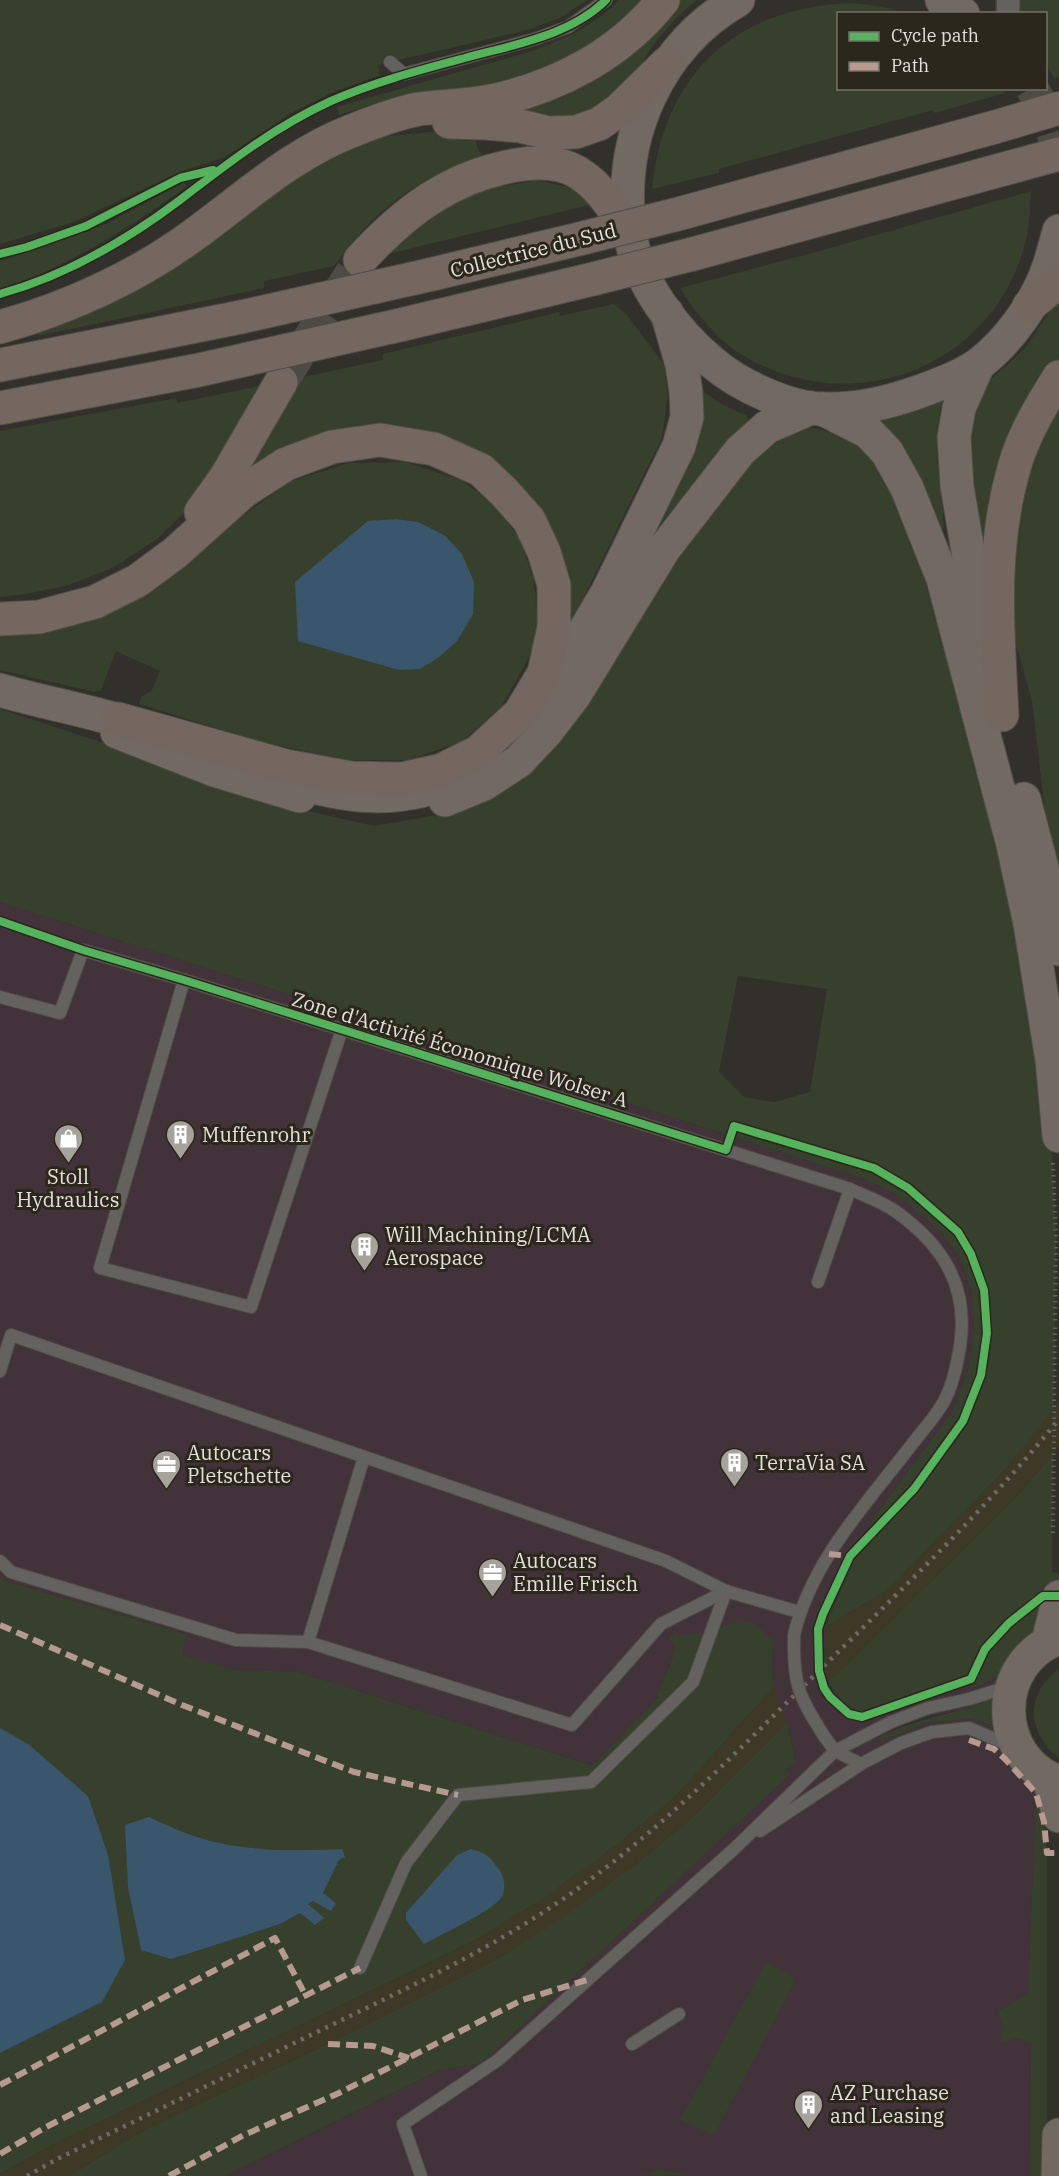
<svg xmlns="http://www.w3.org/2000/svg" width="1059" height="2176" font-family="'IBM Plex Serif',serif">
<style>
.built{fill:#3e3827}
.industrial{fill:#42333a}
.green{fill:#36402c;fill-rule:evenodd}
.water{fill:#3a566c}
.lines{fill:none;stroke-linecap:round;stroke-linejoin:round}
.primary-tunnel{stroke:#4d4b44;stroke-width:33;stroke-dasharray:33 16;stroke-linecap:butt}
.highway-tunnel{stroke:#4d4b44;stroke-width:33;stroke-dasharray:33 16;stroke-linecap:butt}
.lane-casing{stroke:#4e4c46;stroke-width:14}
.street-casing{stroke:#4e4c46;stroke-width:25}
.primary-casing{stroke:#4e4c46;stroke-width:35}
.highway-casing{stroke:#4e4c46;stroke-width:35}
.path{stroke:#65635e;stroke-width:4;stroke-dasharray:1.5 4.5;stroke-linecap:butt}
.lane{stroke:#64625e;stroke-width:12}
.street{stroke:#64625e;stroke-width:22}
.primary{stroke:#726962;stroke-width:33}
.highway{stroke:#736760;stroke-width:33}
.rail{stroke:#6e6c67;stroke-width:4.5;stroke-dasharray:3 6;stroke-linecap:butt}
.lane-bridge-casing{stroke:#4e4c46;stroke-width:14;stroke-linecap:butt}
.highway-bridge-casing{stroke:#4e4c46;stroke-width:35;stroke-linecap:butt}
.path-bridge{stroke:#65635e;stroke-width:4;stroke-dasharray:1.5 4.5;stroke-linecap:butt}
.lane-bridge{stroke:#64625e;stroke-width:12}
.highway-bridge{stroke:#736760;stroke-width:33}
.quiet{stroke:#b69a8f;stroke-width:6;stroke-dasharray:12 6;stroke-linecap:butt}
.cycleway-casing{stroke:#2c271c;stroke-width:11}
.cycleway{stroke:#56b35d;stroke-width:8}
.labels{text-anchor:middle;dominant-baseline:central;stroke-width:6;stroke-linejoin:round;paint-order:stroke}
.street-label{font-size:20px;fill:#e3e1d9;stroke:#2c271c}
.poi-label{font-size:20px;fill:#e3e1d9;stroke:#2c271c;text-anchor:start}
</style>
<rect width="100%" height="100%" fill="#32302a"/>
<polygon class="built" points="1059,1400 1059,1447 1016,1497 692,1818 636,1864 562,1919 488,1964 328,2044 147,2128 69,2176 0,2176 0,2174 52,2145 476,1940 547,1896 619,1843 674,1798 774,1687 825,1627 885,1592 1001,1474"/>
<polygon class="industrial" points="0,902 868,1180 901,1198 940,1231 960,1258 972,1292 974,1331 968,1371 952,1412 873,1518 825,1627 826,1668 831,1688 861,1712 932,1688 971,1679 975,1688 1004,1673 996,1698 969,1708 929,1716 896,1728 877,1738 880,1741 931,1722 969,1719 995,1726 1005,1759 1036,1793 1028,1993 998,2011 1002,2027 1014,2038 1031,2043 1030,2176 225,2176 440,2070 482,2063 789,1774 787,1769 796,1760 787,1723 774,1687 772,1666 773,1641 709,1633 668,1637 676,1649 654,1703 593,1765 562,1756 299,1672 235,1670 181,1655 186,1634 3,1580 0,1577"/>
<g class="green">
<polygon points="0,0 587,0 562,17 531,29 378,65 380,75 329,94 291,113 225,157 182,171 74,222 0,244"/>
<path d="M619,0H646L586,51L517,82L382,101L339,115L337,107C379,95 420,83 462,71C517,55 578,43 619,0Z"/>
<polygon points="673,0 697,0 676,18 654,44 631,79 615,97 577,117 549,119 498,110"/>
<polygon points="1016,0 1059,0 1059,77 1054,78 1046,64 1046,14 1018,13"/>
<path d="M853,3L884,7L904,13L838,14V88H1002L1005,93L935,113L933,110L719,169V173L652,189C664,72 736,7 853,3Z"/>
<path d="M430,132H479C474,141 476,146 482,155C415,181 376,207 334,266L264,281V288L38,336L35,326L342,152L381,137Z"/>
<path d="M537,180L580,190L593,204L380,256C408,236 435,214 465,198C486,187 514,185 537,180Z"/>
<path d="M183,183L187,186L175,195C121,232 63,270 0,288V261L106,224Z"/>
<path d="M1031,191C1030,213 1029,234 1022,254C984,372 849,418 744,356C716,340 697,314 680,288L816,252Z"/>
<polygon points="1059,297 1059,360 1042,384 982,558 976,560 966,414 988,382 1026,347"/>
<polygon points="614,304 626,314 664,364 668,392 662,438 573,619 562,577 442,438 260,468 250,465 298,378 383,360 383,354 559,312 560,316"/>
<polygon points="269,384 192,505 156,540 114,567 69,585 26,594 0,597 0,431 176,398 177,403"/>
<polygon points="698,388 721,404 747,416 748,421 732,436 658,527 652,524"/>
<path d="M944,398C930,430 941,491 944,527L942,530L938,529L868,418Z"/>
<polygon points="1059,403 1059,891 1044,803 1032,701 1016,645 1010,589 1025,474"/>
<path d="M813,428L835,433L858,445L875,462L892,492L915,550L950,661L1004,847L1040,1062L1053,1165L1056,1239L1054,1409L1001,1474L885,1592L825,1627L873,1518L952,1412L968,1371L974,1331L972,1292L960,1258L940,1231L901,1198L868,1180L0,902V709L312,812L374,826L438,815L499,790L559,743L598,686L681,546L753,452L792,429ZM738,976L827,989L810,1092L774,1102L744,1097L719,1072Z"/>
<polygon points="404,462 461,480 492,503 519,537 534,579 538,630 529,657 501,707 461,742 408,760 349,760 261,742 139,704 141,697 152,690 160,671 116,651 101,690 94,692 0,670 0,633 145,595 185,567 241,517 289,482 348,463"/>
<path d="M1053,1454L1052,1572L1059,1573V1629L1004,1673L975,1688L970,1679L932,1688L861,1712C850,1706 833,1694 829,1682L1016,1497Z"/>
<path d="M0,1577L3,1580L186,1634L182,1655L235,1670L299,1672L562,1756L592,1765L654,1703L676,1649L668,1637L676,1632L679,1636C691,1631 700,1636 711,1632C719,1630 725,1625 733,1623C750,1617 762,1630 773,1641L772,1666L774,1687L674,1798L619,1843L547,1896L476,1940L52,2145L0,2174V2053L102,2002L28,1744L0,1728ZM149,1817C163,1823 177,1830 191,1835C239,1852 292,1851 342,1849L339,1860L323,1893L336,1903L313,1900L300,1913L280,1924Z"/>
<path d="M1059,1669V1758C1027,1733 1024,1694 1059,1669Z"/>
<path d="M996,1698L995,1726L969,1719L931,1722L880,1741L877,1738C917,1718 955,1714 996,1698Z"/>
<polygon points="787,1723 796,1761 787,1769 790,1774 482,2063 440,2070 225,2176 69,2176 147,2128 328,2044 488,1964 561,1919 636,1864 692,1818"/>
<polygon points="1036,1793 1044,1822 1047,1853 1047,2176 1030,2176 1031,2043 1014,2038 1000,2043 1002,2027 998,2011 1028,1993"/>
<polygon points="766,1962 796,1979 714,2135 680,2120"/>
<polygon points="658,2170 690,2175 641,2176"/>
</g>
<g class="water">
<polygon points="396,519 418,522 444,535 462,554 474,582 473,614 457,641 439,657 420,669 399,670 298,641 295,582 368,521"/>
<polygon points="0,1728 28,1744 88,1796 108,1855 125,1960 102,2002 0,2053"/>
<path d="M149,1817C163,1823 177,1830 191,1835C240,1852 292,1851 342,1849L345,1857L339,1860L323,1893L336,1903L331,1911L313,1901L308,1904L324,1918L315,1925L300,1913L280,1924L171,1959L141,1950L128,1887L125,1825Z"/>
<path d="M471,1849C489,1854 490,1857 500,1871C505,1879 506,1890 501,1898C492,1911 440,1935 424,1944L406,1920V1913L457,1855Z"/>
</g>
<g class="lines">
<polyline class="primary-tunnel" points="1032,88 1047,115 1059,152"/>
<polyline class="highway-tunnel" points="281,382 360,260"/>
<defs>
<g id="lane">
<polyline points="390,62 404,74 535,39 568,27 606,0"/>
<polyline points="184,980 100,1268 251,1307 342,1029"/>
<path d="M0,997L60,1013L83,950L184,980L850,1189C865,1196 882,1202 895,1211C943,1245 969,1286 960,1346C957,1365 953,1386 943,1403C935,1417 923,1430 913,1443C868,1502 811,1561 794,1635"/>
<polyline points="818,1282 850,1189"/>
<polyline points="0,1371 11,1335 666,1561 726,1591"/>
<polyline points="0,1561 11,1572 236,1640 308,1642 572,1725 661,1624 726,1591"/>
<polyline points="308,1642 364,1457"/>
<polyline points="824,1736 835,1751 861,1764"/>
<polyline points="760,1831 861,1764 901,1743 932,1732 969,1728 1011,1746"/>
<polyline points="360,1968 406,1863 458,1795 591,1782 693,1682 726,1591 799,1612"/>
<polyline points="632,2044 679,2014"/>
<polyline points="421,2176 403,2124 498,2060 734,1849 835,1751 891,1722 928,1708 969,1699 1011,1686"/>
</g>
<polyline id="street" points="1008,14 1008,0"/>
<g id="primary">
<path d="M738,0C657,47 617,139 630,232C636,280 676,333 713,363C739,385 789,409 824,409C857,410 891,402 921,391C940,384 962,376 979,364C1009,341 1037,302 1049,266C1053,254 1056,242 1059,231"/>
<polyline points="942,0 963,14"/>
<polyline points="978,365 959,408 954,437 957,486 976,599 991,668"/>
<polyline points="823,409 868,432 887,452 907,488 943,579 1013,845 1030,924 1052,1060 1059,1136"/>
<path d="M0,690C48,704 98,712 146,729"/>
<polyline points="538,710 608,591 679,446 687,417 686,392 682,365 667,313"/>
<polyline points="117,732 214,770 300,796"/>
<path d="M279,777C344,798 401,807 464,775"/>
<polyline points="1024,799 1045,879 1059,949"/>
<polyline points="445,800 484,784 519,761 547,731 574,696 664,549 740,451 767,427 811,408"/>
<path d="M1059,1638C992,1662 992,1758 1059,1782"/>
<polyline points="1048,1642 1059,1597"/>
<polyline points="1049,1779 1059,1816"/>
<polyline points="1058,2176 1059,2135"/>
</g>
<g id="highway">
<polyline points="449,122 485,123 520,126 549,133 576,132 599,124 619,110 667,63"/>
<polyline points="682,213 995,127"/>
<polyline points="693,254 1059,154"/>
<path d="M360,260C405,211 451,176 517,165C539,161 565,162 583,176C603,190 616,213 630,232"/>
<polyline points="433,274 583,238"/>
<polyline points="1029,306 1059,281"/>
<polyline points="400,325 593,279"/>
<path d="M0,327C69,308 138,276 195,234C247,196 293,153 354,130C374,122 397,113 419,109C441,106 464,106 486,102C554,89 620,55 663,0"/>
<polyline points="0,365 241,317"/>
<polyline points="0,408 199,370"/>
<polyline points="201,512 226,477 281,382"/>
<polyline points="0,619 39,617 95,602 137,581 175,553 244,491 286,464 332,447 380,440 434,449 481,470 504,492 529,520 544,552 554,585 554,627 544,673 520,713 478,752 442,770 401,779 351,778 286,766 118,719"/>
<path d="M1002,715C998,631 990,551 1014,468C1023,435 1041,406 1059,377"/>
</g>
</defs>
<use href="#lane" class="lane-casing"/>
<use href="#street" class="street-casing"/>
<use href="#primary" class="primary-casing"/>
<use href="#highway" class="highway-casing"/>
<polyline class="path" points="1053,1163 1056,1239 1055,1324"/>
<use href="#lane" class="lane"/>
<use href="#street" class="street"/>
<use href="#primary" class="primary"/>
<use href="#highway" class="highway"/>
<path class="rail" d="M27,2176L59,2158C146,2116 233,2073 321,2030C389,1997 458,1965 523,1925C641,1853 730,1758 828,1662C908,1583 989,1506 1059,1419"/>
<defs>
<path id="lane-bridge" d="M794,1635C793,1684 798,1695 824,1736"/>
<g id="highway-bridge">
<polyline points="995,127 1059,108"/>
<polyline points="583,238 682,213"/>
<polyline points="593,279 693,254"/>
<polyline points="241,317 433,274"/>
<polyline points="199,370 400,325"/>
</g>
</defs>
<use href="#lane-bridge" class="lane-bridge-casing"/>
<use href="#highway-bridge" class="highway-bridge-casing"/>
<polyline class="path-bridge" points="1053,1533 1055,1324"/>
<use href="#lane-bridge" class="lane-bridge"/>
<use href="#highway-bridge" class="highway-bridge"/>
<g class="quiet">
<polyline points="829,1554 850,1556"/>
<polyline points="0,1625 182,1705 354,1772 458,1795"/>
<polyline points="969,1740 994,1749 1005,1759 1036,1793 1044,1822 1047,1853 1059,1853"/>
<polyline points="328,2044 373,2046 409,2058"/>
<polyline points="0,2085 275,1938 306,1996"/>
<polyline points="0,2154 46,2127 360,1968"/>
<polyline points="169,2176 244,2135 339,2093 522,2000 590,1979"/>
</g>
<defs>
<g id="cycleway">
<polyline points="0,254 27,247 86,226 180,178 213,170"/>
<path d="M0,294C64,276 127,240 180,200C228,163 276,126 331,101C374,82 420,70 465,58C512,45 570,36 606,0"/>
<polyline points="0,921 83,950 184,980 726,1150 734,1126 874,1168 908,1188 958,1232 971,1254 984,1290 987,1333 981,1375 963,1421 914,1489 850,1556 823,1614 818,1629 819,1671 824,1688 830,1697 849,1714 862,1717 971,1679 985,1649 1009,1623 1043,1596 1059,1596"/>
</g>
</defs>
<use href="#cycleway" class="cycleway-casing"/>
<use href="#cycleway" class="cycleway"/>
</g>
<defs>
<symbol id="building-pin" viewBox="-11 -11 22 30"><path d="M0 17L-7.5 6A9.5 9.5 0 1 1 7.5 6Z" fill="#a5a39c" stroke="#2c271c"/><path d="M-4-6H4V6H1V3H-1V6H-4ZM-2.5-4.3h1.7v1.8h-1.7ZM.8-4.3h1.7v1.8H.8ZM-2.5-1h1.7V.8h-1.7ZM.8-1h1.7V.8H.8Z" fill="#fff"/></symbol>
<symbol id="shop-pin" viewBox="-11 -11 22 30"><path d="M0 17L-7.5 6A9.5 9.5 0 1 1 7.5 6Z" fill="#a5a39c" stroke="#2c271c"/><path d="M-5-2.5h2.3a2.7 3.5 0 0 1 5.4 0H5L5.5 6h-11ZM-1.5-2.5h3a1.5 2.3 0 0 0-3 0Z" fill="#fff"/></symbol>
<symbol id="office-pin" viewBox="-11 -11 22 30"><path d="M0 17L-7.5 6A9.5 9.5 0 1 1 7.5 6Z" fill="#a5a39c" stroke="#2c271c"/><path d="M-6-3h4V-5.5h4V-3h4V5H-6ZM-1-4.5V-3h2v-1.5ZM-6 0V1H6V0Z" fill="#fff"/></symbol>
</defs>
<g fill-rule="evenodd">
<use href="#building-pin" x="164" y="1118" width="33" height="45"/>
<use href="#shop-pin" x="52" y="1122" width="33" height="45"/>
<use href="#building-pin" x="348" y="1230" width="33" height="45"/>
<use href="#building-pin" x="718" y="1446" width="33" height="45"/>
<use href="#office-pin" x="150" y="1448" width="33" height="45"/>
<use href="#office-pin" x="476" y="1556" width="33" height="45"/>
<use href="#building-pin" x="792" y="2088" width="33" height="45"/>
</g>
<g class="labels">
<g class="street-label">
<text transform="translate(533 250) rotate(-14)">Collectrice du Sud</text>
<text transform="translate(460 1049) rotate(17)">Zone d'Activité Économique Wolser A</text>
</g>
<g class="poi-label">
<text x="202" y="1134">Muffenrohr</text>
<text x="68" y="1176" text-anchor="middle">Stoll<tspan x="68" dy="23">Hydraulics</tspan></text>
<text x="385" y="1234">Will Machining/LCMA<tspan x="385" dy="23">Aerospace</tspan></text>
<text x="187" y="1452">Autocars<tspan x="187" dy="23">Pletschette</tspan></text>
<text x="755" y="1462">TerraVia SA</text>
<text x="513" y="1560">Autocars<tspan x="513" dy="23">Emille Frisch</tspan></text>
<text x="830" y="2092">AZ Purchase<tspan x="830" dy="23">and Leasing</tspan></text>
</g>
</g>
<rect x="837" y="12" width="210" height="78" fill="#2c271c" stroke="#757168" stroke-width="1.5"/>
<rect x="849" y="32" width="30" height="9" fill="#56b35d" stroke="#757168" stroke-width="1.5"/>
<text x="891" y="42" font-size="18" fill="#e3e1d9">Cycle path</text>
<rect x="849" y="62" width="30" height="9" fill="#b69a8f" stroke="#757168" stroke-width="1.5"/>
<text x="891" y="72" font-size="18" fill="#e3e1d9">Path</text>
</svg>
